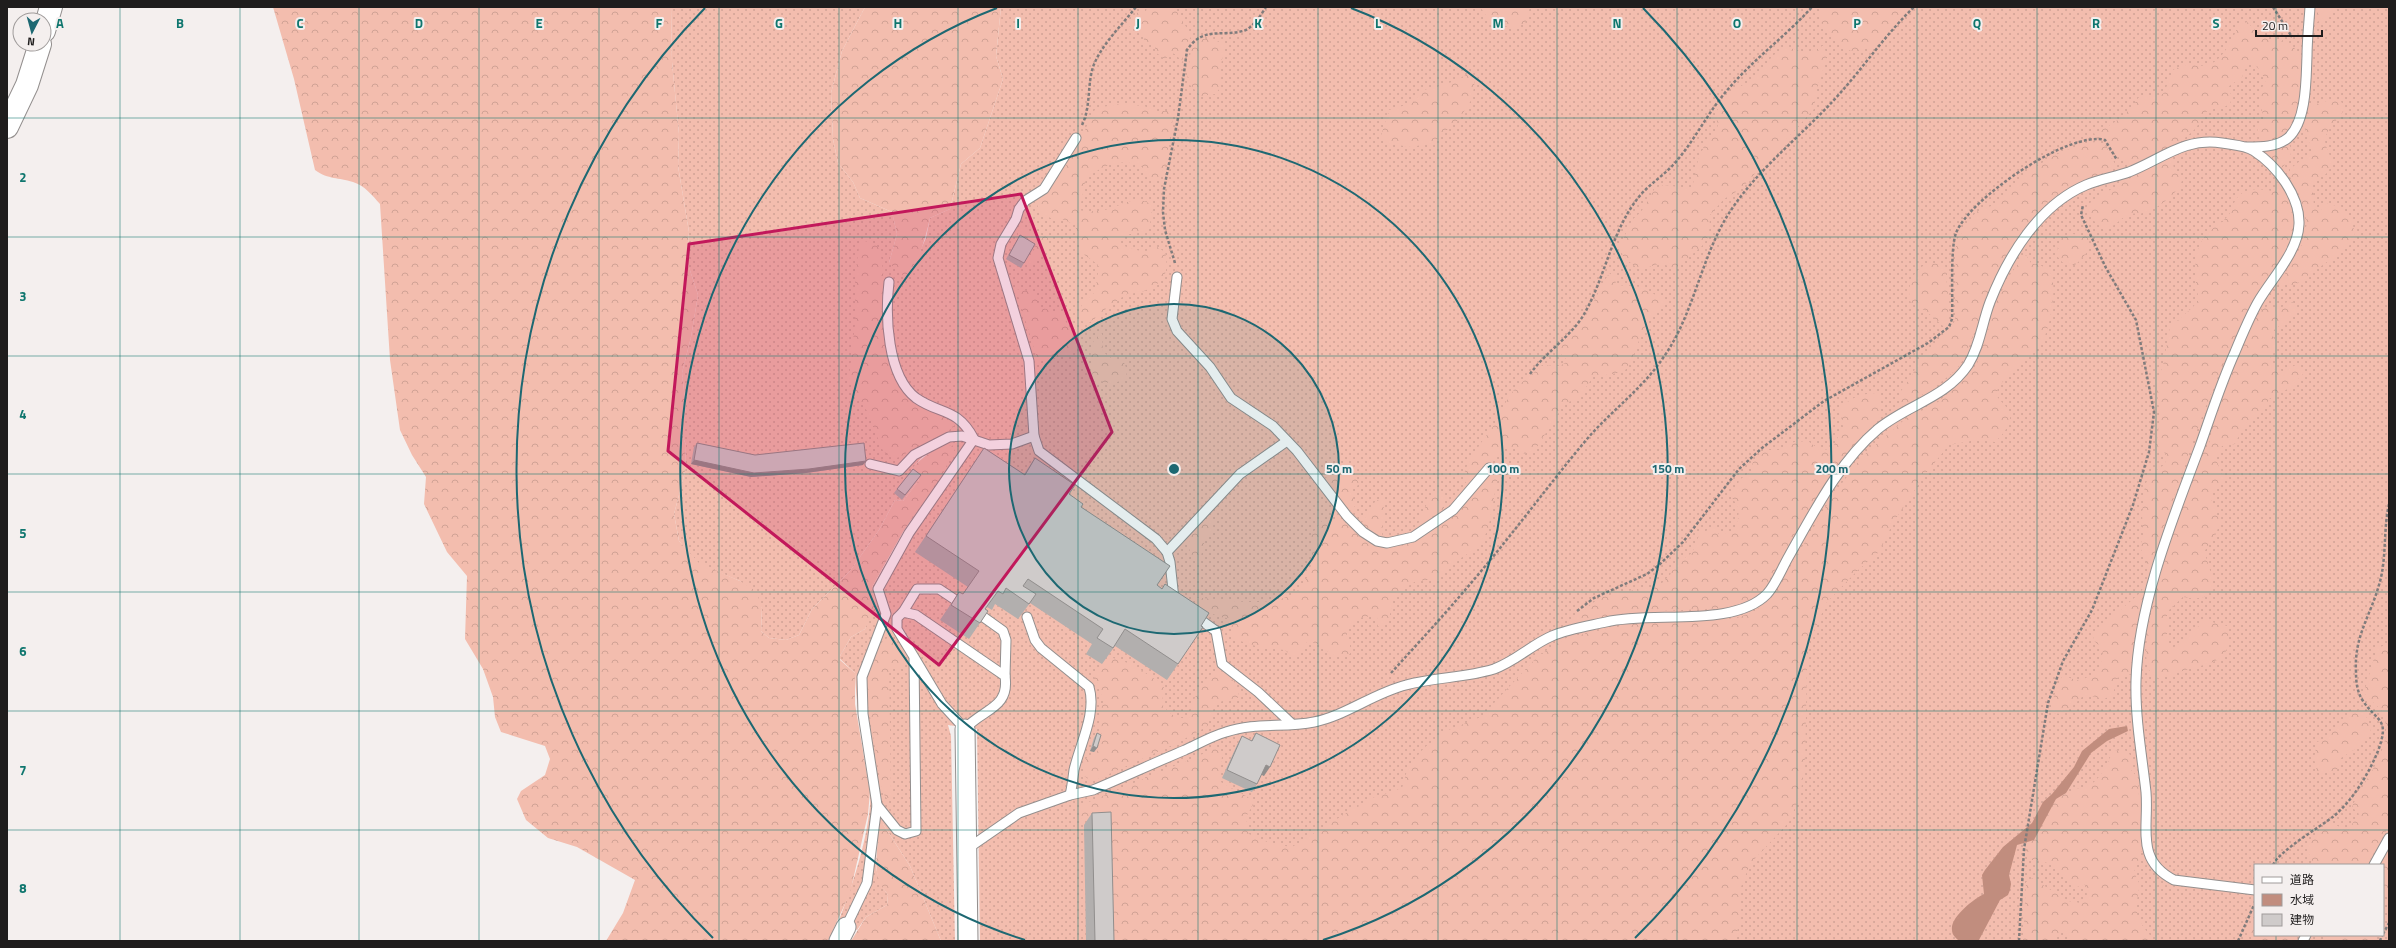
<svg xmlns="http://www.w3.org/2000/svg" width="2396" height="948" font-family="'Titillium Web','Noto Sans JP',sans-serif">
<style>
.grass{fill:url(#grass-dots);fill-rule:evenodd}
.forest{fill:url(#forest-crowns)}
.water{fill:#c18d7e}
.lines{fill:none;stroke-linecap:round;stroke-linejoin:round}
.lane-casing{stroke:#938f8e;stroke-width:11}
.street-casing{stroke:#938f8e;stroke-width:21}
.secondary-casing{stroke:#938f8e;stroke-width:24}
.path{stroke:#807c7c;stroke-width:2.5;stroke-dasharray:3 2;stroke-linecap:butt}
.lane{stroke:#fff;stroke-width:9}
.street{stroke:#fff;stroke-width:19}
.secondary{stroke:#fff;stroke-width:22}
.wall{fill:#b2afae}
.shaded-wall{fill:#918e8d}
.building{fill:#cfcbca;stroke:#918e8d}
.marked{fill:#c2185b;fill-opacity:0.2;stroke:#c2185b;stroke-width:3;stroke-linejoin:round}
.grid{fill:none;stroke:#0f766e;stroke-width:1;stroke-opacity:0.55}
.ring{fill:none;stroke:#1d6872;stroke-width:2}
.grid-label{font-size:13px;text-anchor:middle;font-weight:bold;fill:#0f766e;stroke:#f4efee;stroke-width:4;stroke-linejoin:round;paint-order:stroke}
.centre{fill:#1d6872;stroke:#f4efee;stroke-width:2}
.ring-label{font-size:12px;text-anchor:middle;font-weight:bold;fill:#1d6872;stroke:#f4efee;stroke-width:4;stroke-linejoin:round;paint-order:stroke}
</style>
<defs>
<pattern id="grass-dots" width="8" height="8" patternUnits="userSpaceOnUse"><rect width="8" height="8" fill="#f3bdae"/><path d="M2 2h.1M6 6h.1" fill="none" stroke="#d0a295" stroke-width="1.8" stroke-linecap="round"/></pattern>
<pattern id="forest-crowns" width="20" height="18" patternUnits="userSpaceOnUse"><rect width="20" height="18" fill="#f3bdae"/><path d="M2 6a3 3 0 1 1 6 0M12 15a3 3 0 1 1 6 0" fill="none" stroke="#d0a295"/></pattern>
</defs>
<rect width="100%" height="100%" fill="#f4efee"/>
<path class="grass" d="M671,7H865L842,51L831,93L833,139L838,163L853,182L860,198L892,212L897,234L889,263L912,269L926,238L930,218L950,209L961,164L980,148L1003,79L996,56L1001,7H2389V941H980L977,729L948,725L951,736L955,941H941L910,866L883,824L878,828C876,857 871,871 888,895L887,905L866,917L857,930L839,920C852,888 873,824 870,790C867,750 856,714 855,673L840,659V656L851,637L865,629L875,599L872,587L919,507L944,446L923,456L911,470L919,480L903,501L895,500L879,530L850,571L812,609L799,635L786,640L769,638L761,631L762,608L740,581L699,564L679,541L674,514L685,472L686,445L680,429L686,409L682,373L691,337L698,295L687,261L689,232L678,166L679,134L672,62ZM2255,865H2383V935H2255Z"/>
<g class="forest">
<path d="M273,7H671L672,62L679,134L678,166L689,232L687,261L698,295L691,337L682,373L686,409L680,429L686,445L685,472L674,514L679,541L699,563L740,581L756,591L762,608L761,631L769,638L786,640L799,635L812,609L850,571L879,530L895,500L903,501L919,480L911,470C919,460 942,439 956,447L943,473L903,532L872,587L875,599L874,609L865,629L851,637L840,656V660L855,673V704L870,792L868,814L850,893L828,941H606L623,913L635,880L577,847L548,838L526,820L517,799L521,791L545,775L550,759L545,746L501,732L495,717L493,697L483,669L465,639L467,576L447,552L424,504L426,477L412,455L400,430L390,360L380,204C372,195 365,186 353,182C338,177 329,180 315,170L294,79Z"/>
<path d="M865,7H1001L996,56L1003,79L980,148L961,164L950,209L930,218C925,239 920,261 905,277L889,263L897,234L892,212L860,198L853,182L838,163L833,139L831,93L842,51Z"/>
<path d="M1147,7H1176L1179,17L1192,35L1184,49L1182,64L1177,55L1172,53L1165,59L1155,52V46L1145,43C1143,33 1137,30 1128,26L1138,12L1146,11Z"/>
<polygon points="1480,7 1530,7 1526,22 1516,28 1492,24"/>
<path d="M1824,7H1912L1870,48L1851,51C1839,43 1810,26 1824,7Z"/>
<polygon points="2317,7 2335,7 2330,15 2317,22"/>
<path d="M2247,22C2254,29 2260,36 2269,39C2275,42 2283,38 2289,43C2293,46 2301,55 2303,59C2309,78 2298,125 2283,137C2276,142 2270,141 2263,141L2257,135L2258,125L2264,118C2259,99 2256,98 2266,80L2255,64H2247L2242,77L2228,87L2232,97L2230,104L2220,109L2210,108C2202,115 2200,125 2192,132C2176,147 2152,155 2134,165C2115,163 2116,137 2093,134C2112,126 2128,114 2139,97H2156L2164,93L2173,70C2192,60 2191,68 2207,65C2222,62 2233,39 2238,26Z"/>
<polygon points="1202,39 1211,39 1225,44 1219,75 1221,87 1215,94 1201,96 1187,82 1191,48"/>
<path d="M1824,45L1827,58L1817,88L1814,109L1741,189L1724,199L1710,215L1709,236L1702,246L1675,269L1661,263L1640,270L1623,257L1620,246L1632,220L1641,212L1655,188L1664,185L1692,189L1698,160L1704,146L1716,132L1718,125L1715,113C1721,106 1728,96 1735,90C1743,84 1752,81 1759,75C1767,66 1769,56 1781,50C1797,42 1799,62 1824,45Z"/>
<polygon points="1470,73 1475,80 1472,99 1459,119 1433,143 1411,147 1390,144 1380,139 1389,110 1412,103 1424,90 1452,82"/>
<path d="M2333,99L2340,100L2345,108C2340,119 2326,128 2325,140C2325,151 2336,159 2329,170C2325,178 2314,178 2309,185L2313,193L2314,208L2320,212L2324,203L2342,207L2351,218L2355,234L2349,246L2295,285H2278L2303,243L2307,222L2298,192L2290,177V169L2300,161L2308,158L2312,151L2304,126L2307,107Z"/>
<path d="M1120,104L1144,106L1156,111H1171L1173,117L1166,165L1157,181L1148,177L1140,164C1114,160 1108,163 1086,178L1081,203L1077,210C1085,211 1098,212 1105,210C1122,206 1137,193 1153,206L1150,224L1146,232L1123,235L1119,244C1133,249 1144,255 1157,247L1165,252C1170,275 1163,284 1141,292C1137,294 1130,292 1126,295C1112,302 1099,316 1086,325L1078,316L1082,304L1095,292L1099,267C1094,259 1085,258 1079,249V240L1075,225L1062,219L1054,220L1040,212L1035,199C1059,184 1073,155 1085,130C1089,122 1091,115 1096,108Z"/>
<path d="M2287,141C2295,151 2290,161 2281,168L2263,154V150Z"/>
<polygon points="2096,142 2106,146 2115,164 2106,172 2085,180 2048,202 2021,232 1999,269 1965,357 1956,370 1935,387 1898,409 1901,391 1913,374 1918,360 1950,332 1955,320 1956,241 1976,212 1996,204 2024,174 2055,155 2082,144"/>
<path d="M2168,156L2173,163L2174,170L2183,177C2180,193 2158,209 2143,213C2138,215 2132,212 2127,215C2120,219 2115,226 2107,229L2096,224L2088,210L2091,201Z"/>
<path d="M2281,185C2295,199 2298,220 2292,238C2286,259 2264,284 2252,303C2244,317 2238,333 2231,347C2198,418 2175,495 2150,570L2140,547L2143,536L2142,513L2145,485L2150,475L2165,464L2166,454L2156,448L2160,417L2156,382L2163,366L2170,327L2193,307L2199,299C2194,281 2192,252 2205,236C2211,228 2221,224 2228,216C2231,213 2231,209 2233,205C2241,187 2255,188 2272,191Z"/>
<path d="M1022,227L1040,236L1047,235L1049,242C1044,254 1039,264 1025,265L1035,248L1018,238V231Z"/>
<path d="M2072,234L2088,236C2091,252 2085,255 2075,265L2064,264L2056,255L2060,239Z"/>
<path d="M860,240L873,243L880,249C882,262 884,276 884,289C883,302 881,315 883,329C886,350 894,378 907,395C918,411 945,407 956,424C944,437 929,439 915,447C907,452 903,457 893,459L883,451L867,411L853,392L849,378L855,324V277Z"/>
<path d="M2026,255L2031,263C2038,264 2045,266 2050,272C2058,283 2050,327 2044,338C2033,358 2010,370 1998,388L1996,395C1999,400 2005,404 2008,410C2015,422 2003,434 1995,442L1976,440L1949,445L1926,473L1893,523L1879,552L1857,571L1827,602L1810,640L1807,661L1805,765L1800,796L1789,822L1750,864L1739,892L1740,922L1734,941H1107L1104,822H1090L1079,818V808L1084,804L1219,747L1222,756L1219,781L1255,801L1246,817L1249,834L1272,844L1292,847L1369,799L1402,788L1408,767L1424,748L1446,731L1481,717L1538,656L1566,638L1638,622L1705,621L1737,618L1755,611L1772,597L1833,495L1862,457L1904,420L1938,402L1962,381L1977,364L1995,304L2011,273Z"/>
<path d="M1939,263L1945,265L1949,305L1948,324L1943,326L1926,311L1911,303C1907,291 1910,274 1923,266C1927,264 1934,264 1939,263Z"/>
<path d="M1609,273L1615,277L1616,285L1642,287L1666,301C1661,312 1657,311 1650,319C1638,335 1636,357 1624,372L1593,377L1578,399L1565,403L1535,450L1525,454L1514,448L1505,447L1479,470L1468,485L1463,479C1468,454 1486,439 1498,419C1505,408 1504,401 1514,390C1523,380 1532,376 1541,365L1560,366L1568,361L1556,349L1586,316Z"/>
<polygon points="1016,289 1028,291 1036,296 1040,307 1062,314 1072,333 1079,340 1079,346 1068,355 1038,362"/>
<path d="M2291,301L2296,305L2295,314L2274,330L2273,337L2277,344L2276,351L2270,356L2275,370L2283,371L2298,364L2302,368L2303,374L2291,387L2269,399L2264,410L2244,425L2235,444L2222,446L2216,459L2224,480L2214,489L2211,499L2220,522L2216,534L2204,552C2213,576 2223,605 2183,597L2167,612V643L2172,648L2184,642L2204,620L2227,626C2234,660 2216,662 2189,669C2179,672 2169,675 2160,679C2153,676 2148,671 2147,663C2141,633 2168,545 2178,514C2185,495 2192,473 2202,455C2208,443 2211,445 2211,430C2219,409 2249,318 2264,308C2270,304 2277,310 2284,306L2285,303Z"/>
<path d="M1102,333L1103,352L1111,358L1123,360L1127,370L1126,378C1114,385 1106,384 1093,378C1092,362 1085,343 1102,333Z"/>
<path d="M1876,393L1881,398V412L1820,492L1763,591L1748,602L1731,608L1635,612L1607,616L1572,625V620L1599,598L1620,592L1648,588L1662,583L1670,575L1674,565L1692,553L1700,533L1714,528L1719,534L1733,532C1739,519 1742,510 1732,498C1734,484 1739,479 1751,472L1753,461L1767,450H1779L1794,442L1808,441L1820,450L1832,449L1843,427L1840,409C1851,397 1860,394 1876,393Z"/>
<polygon points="1344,470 1353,475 1360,484 1350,490 1356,505 1349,512 1325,478"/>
<path d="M1492,474L1498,476L1488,530L1478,547L1461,558L1437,579L1416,581L1402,590L1393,600L1388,624L1378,627L1377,617C1360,615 1353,620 1346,634L1350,644V654C1326,662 1328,643 1308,641L1294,658L1285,650L1262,648L1231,638L1232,630L1227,618C1212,617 1201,606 1191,597C1247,601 1322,622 1311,535L1322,521L1342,520L1363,537L1378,545L1387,547L1413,543L1458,513L1471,494Z"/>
<polygon points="1438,490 1444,497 1444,510 1416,529 1428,501"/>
<polygon points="1376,500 1384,501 1382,538 1369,531 1361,524"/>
<path d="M1208,519L1212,522V529L1204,543L1200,560H1195C1182,544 1192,528 1208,519Z"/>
<polygon points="2147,582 2134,641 2131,674 2117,678 2113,695 2104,699 2087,695 2082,697 2064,714 2051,713 2052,701 2062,676 2081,681 2100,669 2103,649 2093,640 2094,633 2140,593"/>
<path d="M888,638C901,644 904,654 903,667H889L891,795L888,800L882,792L868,704L866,679L883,640Z"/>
<path d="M2389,644V826L2367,865H2314L2309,854V842L2326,825H2335L2348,830L2359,814L2352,807C2364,779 2396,746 2383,713C2379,706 2369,700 2364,693L2377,648Z"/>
<path d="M1113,658L1131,664L1164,685L1162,704C1168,713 1177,720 1189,718C1193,699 1201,678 1219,669C1230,676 1239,683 1239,697C1232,701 1230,699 1223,701C1213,703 1210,717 1208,726L1177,743L1096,780H1090L1084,776L1083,765L1088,756L1097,752L1102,731L1099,716L1103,702L1099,686L1093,675L1099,667Z"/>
<path d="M2358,710L2362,711L2367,718L2371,730L2355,749L2341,758L2336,773L2317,771L2314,759L2317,742C2331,737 2329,736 2336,726C2341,720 2351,715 2358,710Z"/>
<path d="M2124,750L2128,752L2132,758V771L2138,778L2142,851L2134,872L2140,885C2137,898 2134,910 2141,923C2144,929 2150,934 2154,941H2069L2066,933H2060L2052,941H2023L2026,882L2032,878L2068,901L2081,903L2087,897L2086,884L2074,888C2060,873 2054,860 2031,860L2027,851V843C2044,837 2045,812 2055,799C2062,791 2082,789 2091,784C2102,778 2107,761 2114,751Z"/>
<polygon points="879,823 883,824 910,866 941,941 851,941 866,917 887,905 888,895 878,881 876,863"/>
<polygon points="2389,849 2389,893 2383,899 2383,865 2380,865"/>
<polygon points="2255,915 2255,935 2294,935 2295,941 2256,941 2248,929"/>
<polygon points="2323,935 2374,935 2371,941 2330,941"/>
</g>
<path class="water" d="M2127,726L2128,731L2107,741L2091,753L2066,793L2056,799L2034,840L2017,845L2009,875L2011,884L2010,890L2008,895L2000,900L1979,940L1959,941C1956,938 1952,935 1952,930C1950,917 1974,899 1984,894L1982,875L1985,870L2003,847L2032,823L2043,802L2052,794L2074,767L2082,751L2109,729Z"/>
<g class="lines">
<defs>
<g id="lane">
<polyline points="1076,138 1044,189 1025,201 1019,209 1016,219 1001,244 998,258 1029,361 1034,436 1039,451 1156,539 1167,552 1170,562 1174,599"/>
<path d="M2247,147C2261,147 2277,147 2288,138C2307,121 2306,78 2307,56C2307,40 2309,23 2310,7"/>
<polyline points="1177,277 1172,319 1177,331 1210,367 1231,398 1273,426 1297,451 1347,516 1363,532 1377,541 1387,543 1413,537 1453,510 1489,468"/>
<polyline points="870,464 899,471 914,455 949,437 962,436 989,445 1012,444 1034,436"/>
<polyline points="1167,552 1240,474 1287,441"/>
<polyline points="903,612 917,589 939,589 957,601"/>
<polyline points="982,616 1003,631 1006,640 1005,676"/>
<polyline points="1195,616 1216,631 1222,664 1258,692 1292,724"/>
<path d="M1027,617L1035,640L1041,648L1089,687C1097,713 1080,744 1074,770C1073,778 1072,787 1070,795"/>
<path d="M877,805L897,830L905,834L916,831L914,657L897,629V618L903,612L916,615L1005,676C1010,709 982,709 965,729L942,704L914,657"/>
<path d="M967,849L1019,813L1070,795L1093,790C1124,777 1154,763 1185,750C1198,744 1212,736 1226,732C1255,722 1284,728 1314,722C1345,716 1374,693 1406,685C1435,677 1465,678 1494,669C1516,661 1531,645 1552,636C1568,629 1588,626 1606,622C1652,611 1734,628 1767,594C1776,584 1782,568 1789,556C1814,512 1839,462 1878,429C1907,405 1946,398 1968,365C1980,346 1982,323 1990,302C2008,256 2039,205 2086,185C2100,179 2115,177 2129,172C2162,159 2185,137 2222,143C2233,145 2245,145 2254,151C2277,166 2300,196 2299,224C2298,252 2272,278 2258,302C2249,318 2242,335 2235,352C2221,383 2211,415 2200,446C2173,518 2138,604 2136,681C2135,718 2142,756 2146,792C2149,828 2135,860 2174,880L2255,890"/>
<polyline points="2374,865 2389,838"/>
<path d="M846,927L867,883L877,805L863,714L862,677L886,614L878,589L909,533L974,439C957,407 940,415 916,398C887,376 885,315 889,282"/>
<polyline points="2303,941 2306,935"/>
</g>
<g id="street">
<polyline points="965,729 968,941"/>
<polyline points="839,941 846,927"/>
</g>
<g id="secondary">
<polyline points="44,31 51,7"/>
<polyline points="7,127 27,85 40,44"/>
</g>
</defs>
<use href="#lane" class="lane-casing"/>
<use href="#street" class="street-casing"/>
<use href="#secondary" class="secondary-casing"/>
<g class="path">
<polyline points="2273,7 2292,37"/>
<path d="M1082,125C1091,107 1087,86 1093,67C1101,45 1122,25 1136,7"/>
<path d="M1175,263L1165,230L1163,212L1164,189L1178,118L1187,50C1203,26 1221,37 1243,31C1252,29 1261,15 1266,7"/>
<path d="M1530,374C1545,353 1569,338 1583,316C1605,279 1611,232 1638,198C1648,185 1662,177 1673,165C1695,141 1708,111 1730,87C1755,58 1787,35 1812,7"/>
<path d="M1577,611L1594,598L1647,574L1659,565L1683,542L1739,469L1762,448L1824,401L1928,343L1949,327L1952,319C1953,299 1950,249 1956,233C1969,199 2069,130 2105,140L2117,160"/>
<path d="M1391,673C1422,639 1453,605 1482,570C1518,527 1551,482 1587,439C1611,411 1642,389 1663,358C1693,316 1700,262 1726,218C1753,173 1798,139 1833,101C1861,71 1884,36 1914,7"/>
<path d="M2273,865C2279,851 2320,827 2334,816C2353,800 2369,773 2378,751C2390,718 2378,723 2363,701C2357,692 2356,682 2356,672C2354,636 2370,617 2379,585C2387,559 2383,530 2389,504"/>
<polyline points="2383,934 2389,923"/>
<polyline points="2019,941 2024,849 2048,703 2063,661 2092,610 2133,505 2149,452 2154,412 2136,320 2106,268 2081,215 2083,205"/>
<polyline points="2238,941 2254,905"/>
<polyline points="2380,941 2382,935"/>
</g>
<use href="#lane" class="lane"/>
<use href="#street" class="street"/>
<use href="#secondary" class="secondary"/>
</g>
<g class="wall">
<polygon points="1020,235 1024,263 1021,268 1006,259"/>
<polygon points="697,443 755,455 863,465 806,473 751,477 691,464 694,447"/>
<polygon points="984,448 1024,474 1035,458 1069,494 1157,585 1201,626 1178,664 1167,680 1115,646 1102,664 1086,654 1092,644 1030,603 1018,619 995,604 992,610 987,607 985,609 988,611 969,639 940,620 959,592 963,594 968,587 915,552"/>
<polygon points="921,475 902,500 894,493 897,489"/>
<polygon points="1097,733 1097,748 1094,752 1090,751 1094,738"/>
<polygon points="1256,733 1264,776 1261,774 1257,784 1252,792 1222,778 1237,745 1242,736 1251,741"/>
<polygon points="1092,813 1114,941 1086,941 1084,825"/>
</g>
<g class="shaded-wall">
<polygon points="694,460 866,461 863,465 806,473 751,477 691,464"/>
<polygon points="1093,746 1097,748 1094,752 1090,751"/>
<polygon points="1266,765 1270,767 1264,776 1260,774"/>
</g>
<g class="building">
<polygon points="1020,235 1035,244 1024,263 1009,255"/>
<polygon points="697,443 755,455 864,443 866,461 809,469 754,473 694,460"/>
<polygon points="984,448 1025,475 1035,458 1075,485 1069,494 1083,504 1081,507 1170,566 1157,585 1162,589 1165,584 1209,613 1201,626 1203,627 1178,664 1125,629 1113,648 1097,638 1103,629 1028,579 1023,586 1036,594 1029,604 1006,588 1003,594 998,591 985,609 988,611 980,623 951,605 959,592 963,594 979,571 926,536"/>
<polygon points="913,469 921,475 905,495 897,489"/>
<polygon points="1097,733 1101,735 1097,748 1093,746"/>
<polygon points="1256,733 1280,745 1270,767 1266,765 1257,784 1227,770 1242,736 1252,741"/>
<polygon points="1111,812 1114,941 1095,941 1092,813"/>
</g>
<path class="marked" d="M1021,194L1112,432L939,665L668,451L689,244Z"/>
<path class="grid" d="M120,7V941M240,7V941M359,7V941M479,7V941M599,7V941M719,7V941M839,7V941M958,7V941M1078,7V941M1198,7V941M1318,7V941M1438,7V941M1557,7V941M1677,7V941M1797,7V941M1917,7V941M2037,7V941M2156,7V941M2276,7V865M7,118H2389M7,237H2389M7,356H2389M7,474H2389M7,592H2389M7,711H2389M7,830H2389M2276,935V941"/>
<circle cx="1174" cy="469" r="165" fill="#1d6872" fill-opacity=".12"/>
<g class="ring">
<circle cx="1174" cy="469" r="165"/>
<circle cx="1174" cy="469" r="329"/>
<path d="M1025 940A494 494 0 0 1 997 8M1351 8A494 494 0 0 1 1323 940"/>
<path d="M713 938A658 658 0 0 1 705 8M1643 8A658 658 0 0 1 1635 938"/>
</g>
<g class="grid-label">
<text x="60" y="28">A</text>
<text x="180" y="28">B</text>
<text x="300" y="28">C</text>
<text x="419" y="28">D</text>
<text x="539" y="28">E</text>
<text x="659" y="28">F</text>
<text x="779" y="28">G</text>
<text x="898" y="28">H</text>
<text x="1018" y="28">I</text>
<text x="1138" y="28">J</text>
<text x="1258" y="28">K</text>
<text x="1378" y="28">L</text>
<text x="1498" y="28">M</text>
<text x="1617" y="28">N</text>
<text x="1737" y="28">O</text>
<text x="1857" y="28">P</text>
<text x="1977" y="28">Q</text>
<text x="2096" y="28">R</text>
<text x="2216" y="28">S</text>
<text x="23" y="182">2</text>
<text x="23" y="301">3</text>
<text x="23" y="419">4</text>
<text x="23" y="538">5</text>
<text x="23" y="656">6</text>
<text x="23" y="775">7</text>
<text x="23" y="893">8</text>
</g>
<circle cx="1174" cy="469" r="6" class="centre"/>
<g class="ring-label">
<text x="1339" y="473">50 m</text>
<text x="1503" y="473">100 m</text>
<text x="1668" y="473">150 m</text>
<text x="1832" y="473">200 m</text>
</g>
<rect width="2396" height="948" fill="none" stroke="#1f1d1d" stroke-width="16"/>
<rect x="2254" y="864" width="130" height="72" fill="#f4efee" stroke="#9f9b9a"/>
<rect x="2262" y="877" width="20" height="6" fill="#ffffff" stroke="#9f9b9a"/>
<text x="2290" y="884" font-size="12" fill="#1f1d1d">道路</text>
<rect x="2262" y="894" width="20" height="12" fill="#c18d7e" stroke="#9f9b9a"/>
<text x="2290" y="904" font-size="12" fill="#1f1d1d">水域</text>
<rect x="2262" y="914" width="20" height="12" fill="#cfcbca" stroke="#9f9b9a"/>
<text x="2290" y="924" font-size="12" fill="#1f1d1d">建物</text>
<g transform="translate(32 32) rotate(186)"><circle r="19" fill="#f4efee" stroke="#9f9b9a"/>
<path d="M0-3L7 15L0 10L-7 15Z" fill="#1d6872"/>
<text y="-6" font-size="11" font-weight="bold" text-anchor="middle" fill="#1f1d1d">N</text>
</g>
<path d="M2256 30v6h66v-6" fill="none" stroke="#1f1d1d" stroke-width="2"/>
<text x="2262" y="30" font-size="12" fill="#1f1d1d" stroke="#f4efee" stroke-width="3" paint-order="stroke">20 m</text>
</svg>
